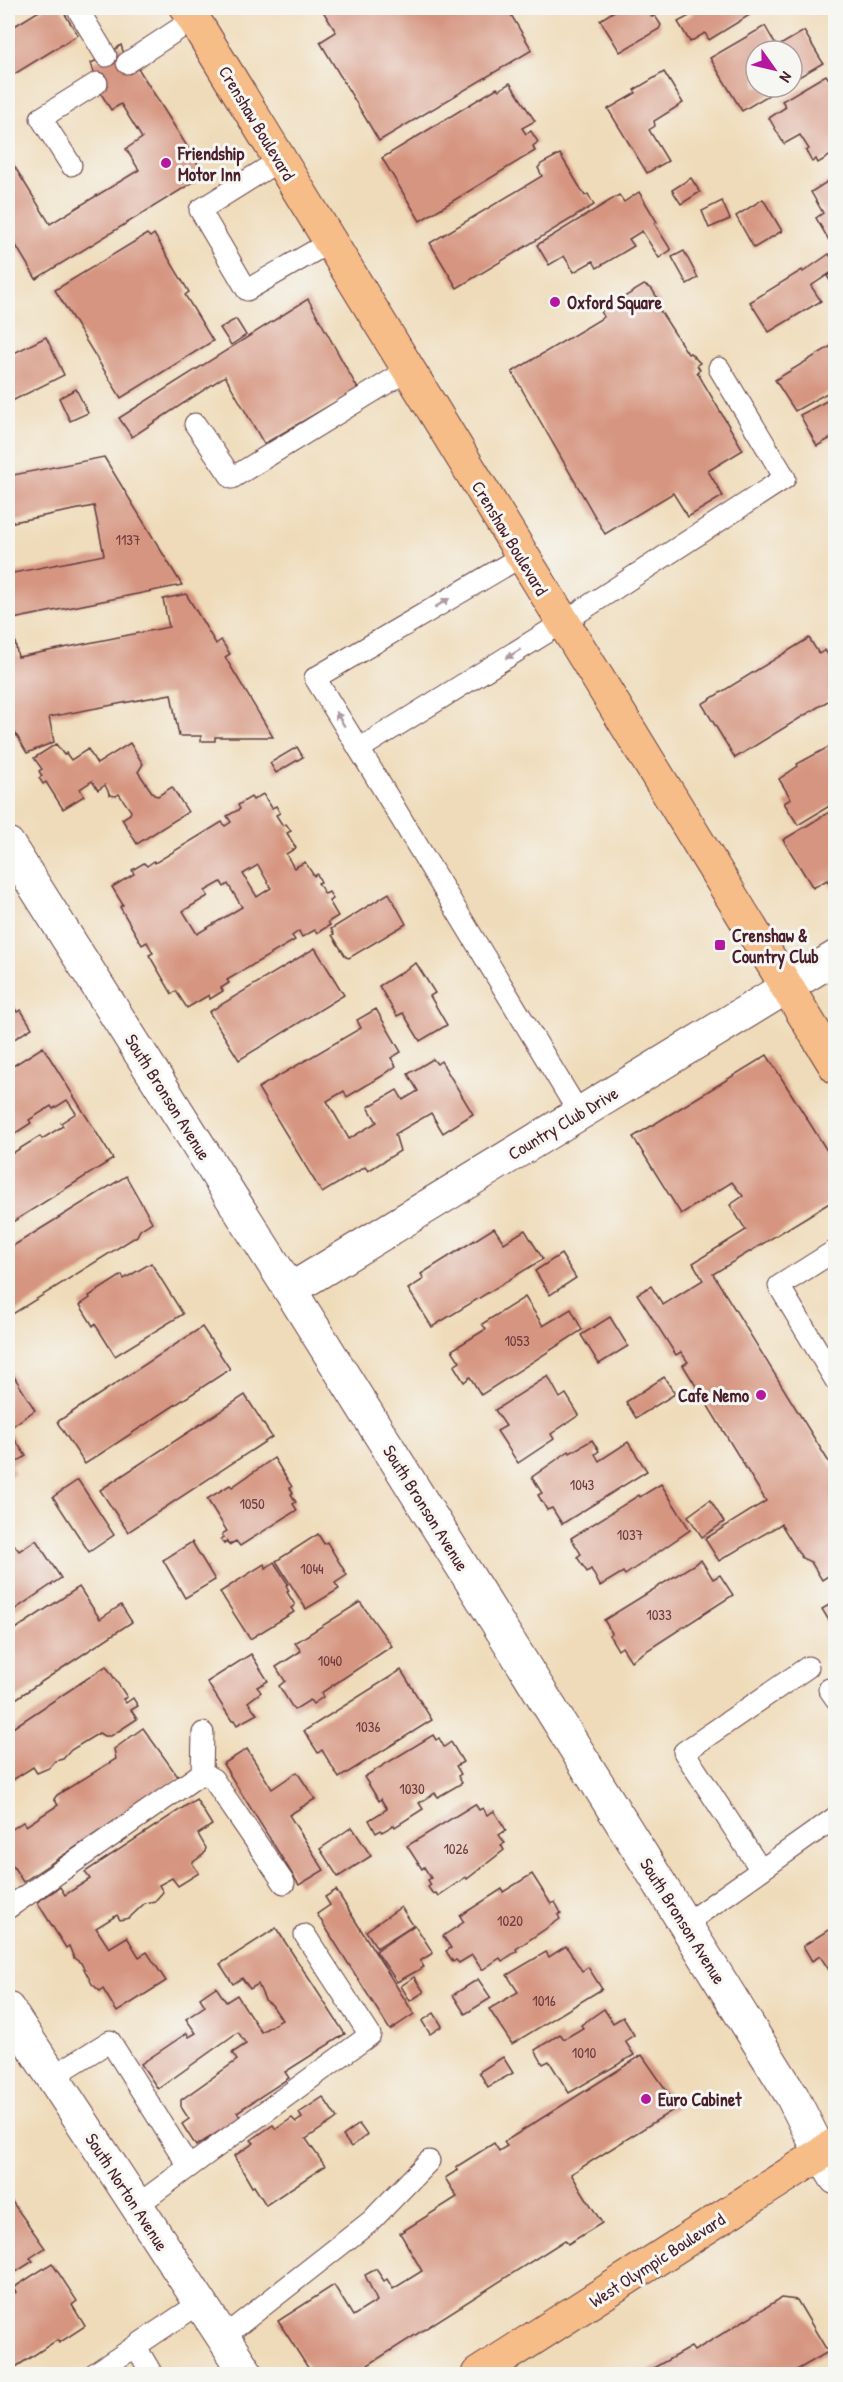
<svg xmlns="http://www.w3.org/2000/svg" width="843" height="2382" font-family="'Patrick Hand',sans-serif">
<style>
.building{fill:#d69580;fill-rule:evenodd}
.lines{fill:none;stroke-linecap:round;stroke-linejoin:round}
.service-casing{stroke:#633b40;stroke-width:23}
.minor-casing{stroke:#633b40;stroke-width:35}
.tertiary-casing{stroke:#633b40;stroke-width:35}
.primary-casing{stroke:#633b40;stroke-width:35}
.service{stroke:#fff;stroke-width:21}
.minor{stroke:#fff;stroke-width:33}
.tertiary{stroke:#fff;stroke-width:33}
.primary{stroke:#f7bd88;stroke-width:33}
.oneway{fill:#ae9aa0}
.poi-dot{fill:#b5179e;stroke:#f6f6f2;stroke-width:2}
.labels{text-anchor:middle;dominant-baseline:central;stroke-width:6;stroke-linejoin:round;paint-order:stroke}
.number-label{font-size:15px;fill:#6d3c40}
.street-label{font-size:18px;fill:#4a1f2b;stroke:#f6f6f2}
.poi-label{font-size:18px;font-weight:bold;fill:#4a1f2b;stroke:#f6f6f2;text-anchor:start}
</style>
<rect width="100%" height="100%" fill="#f6f6f2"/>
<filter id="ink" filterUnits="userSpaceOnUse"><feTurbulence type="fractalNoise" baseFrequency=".0167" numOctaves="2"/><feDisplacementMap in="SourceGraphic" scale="12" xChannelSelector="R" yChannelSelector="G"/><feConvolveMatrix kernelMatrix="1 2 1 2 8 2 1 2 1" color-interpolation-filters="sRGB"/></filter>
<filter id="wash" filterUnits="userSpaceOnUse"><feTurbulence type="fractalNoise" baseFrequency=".008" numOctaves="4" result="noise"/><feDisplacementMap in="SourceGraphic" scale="24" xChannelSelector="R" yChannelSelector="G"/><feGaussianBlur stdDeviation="1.35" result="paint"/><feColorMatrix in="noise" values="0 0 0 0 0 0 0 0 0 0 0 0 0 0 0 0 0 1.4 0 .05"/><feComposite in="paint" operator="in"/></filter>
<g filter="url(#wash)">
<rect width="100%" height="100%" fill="#efdbb9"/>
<g id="blocks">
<g class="building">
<polygon points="44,8 61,8 78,35 8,78 8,30"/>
<polygon points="321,8 507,8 532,50 379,141 320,42 336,32"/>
<polygon points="619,8 646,8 652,17 655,16 661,25 659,29 620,52 600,20"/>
<polygon points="689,8 761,8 709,40 705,33 690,42 678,22 693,14"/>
<polygon points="765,26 777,47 804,31 823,63 792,81 792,51 756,51 756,87 782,87 742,111 710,58"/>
<polygon points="121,45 127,63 136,69 138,68 205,175 36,279 8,232 8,156 50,224 139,170 126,149 142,138 121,104 111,110 100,92 91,63 106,56"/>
<polygon points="664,72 683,103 654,121 655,126 649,130 668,161 647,173 608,109 636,93 634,90"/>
<polygon points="826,75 830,81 836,78 836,152 818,163 816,159 812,162 806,151 809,149 800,135 784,144 769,118 786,107 782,101"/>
<polygon points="510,83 535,121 522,128 526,134 531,131 538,142 533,146 535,151 420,221 382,158 497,88 499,90"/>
<polygon points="560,154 585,196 588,194 594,205 457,288 430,243 542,176 538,168 541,164"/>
<polygon points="836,176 836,239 830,242 816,218 823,213 811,192"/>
<polygon points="691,178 700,192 681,204 672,190"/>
<polygon points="639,192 657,222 654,223 671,250 659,258 642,231 629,239 634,246 597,268 593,261 574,272 564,256 549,265 537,245 619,195 624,202"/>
<polygon points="763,199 782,231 754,248 736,216"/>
<polygon points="722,201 730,219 709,228 702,211"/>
<polygon points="147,234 150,237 154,234 189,292 185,295 213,341 121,398 55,290"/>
<polygon points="684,251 698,278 687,284 672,257"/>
<polygon points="829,254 836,264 836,269 811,286 821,301 769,332 750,302 802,270 803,272"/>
<polygon points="836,271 836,290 827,276"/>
<polygon points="644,285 652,289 661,304 657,306 688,354 690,353 700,363 697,365 700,370 697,372 743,450 708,471 723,496 688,517 673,493 605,534 512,372 604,317 601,311"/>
<polygon points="308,299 358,389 264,444 225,376 132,437 119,418"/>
<polygon points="236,319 246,335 231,345 220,328"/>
<polygon points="46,337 64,375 8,403 8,356"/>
<polygon points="836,343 836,388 795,411 775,380"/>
<polygon points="76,389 88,413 70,421 59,398"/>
<polygon points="836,396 836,435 817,446 800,415"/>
<polygon points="104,457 182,585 8,620 8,574 104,555 94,506 8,523 8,476"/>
<polygon points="186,594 216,644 221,640 230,654 225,657 273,737 215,737 215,741 201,741 201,736 179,736 171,694 49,717 54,742 27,753 8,721 8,628 12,627 18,657 169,627 163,599"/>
<polygon points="809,638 819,654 825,650 836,667 836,696 735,758 702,704"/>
<polygon points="130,743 143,764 138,772 154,795 158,796 172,787 188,812 137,844 122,819 130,814 131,811 119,794 116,796 110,795 105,785 98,790 92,781 80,789 84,796 63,809 46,782 43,784 39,778 42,776 39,771 42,769 34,758 56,744 64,755 66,753 71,760 88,749 97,764"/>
<polygon points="836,743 836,802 798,825 784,803 791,799 779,779 798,766 797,764"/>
<polygon points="297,747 303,757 276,773 270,763"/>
<path d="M263,794L272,808L276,806L280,813L276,815L283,826L286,824L291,831L287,833L296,848L286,854L294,868L305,862L314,876L317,874L321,882L318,883L325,894L329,892L333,899L329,901L338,916L328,922L330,925L317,933L315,930L302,937L299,931L292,936L295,940L227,980L229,983L221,988L223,991L210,999L209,995L187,1008L176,991L172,994L149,955L153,953L147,942L142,945L120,907L123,905L112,887L134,874L132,870L144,863L147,866L154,861L155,863L222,822L225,826L231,822L227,816L240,809L238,805L251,797L253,800ZM258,865L271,888L257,897L243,874ZM221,882L224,887L228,884L242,907L197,934L183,911L208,896L205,891Z"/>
<polygon points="836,808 836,894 827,880 813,888 783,840"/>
<polygon points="389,893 406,924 349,958 346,957 332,935 334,934 331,929"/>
<polygon points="315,948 344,995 239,1060 209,1012"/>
<polygon points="416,963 435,993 430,996 447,1025 420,1041 403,1013 397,1016 379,986"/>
<polygon points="8,997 17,1012 21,1010 32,1028 8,1043"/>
<polygon points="376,1009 401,1052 391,1058 396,1066 382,1076 347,1097 344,1091 327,1101 349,1139 377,1122 368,1107 397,1090 403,1100 418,1091 408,1074 433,1059 437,1064 441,1061 473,1114 443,1133 431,1113 395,1134 400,1151 368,1171 365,1167 322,1193 258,1088 361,1028 357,1020"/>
<polygon points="43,1047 113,1159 8,1225 8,1156 40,1136 42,1139 63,1126 61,1123 76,1113 67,1100 53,1109 51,1106 29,1120 31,1123 8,1138 8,1069"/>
<polygon points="767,1055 836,1165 836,1199 713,1274 832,1467 836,1468 836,1571 822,1580 811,1562 802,1558 781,1524 719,1561 705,1539 766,1501 683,1365 688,1362 681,1352 676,1355 637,1294 651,1286 663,1305 703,1280 693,1263 746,1230 730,1205 743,1196 732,1182 681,1214 633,1137"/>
<polygon points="126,1176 152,1222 140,1230 137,1236 8,1317 8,1249"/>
<polygon points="494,1228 504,1243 525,1230 543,1259 432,1327 408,1289 424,1279 421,1274"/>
<polygon points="561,1254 576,1278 550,1295 535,1271"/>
<polygon points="151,1263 183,1314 115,1356 95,1324 93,1326 80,1305 90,1298 89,1296 122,1275 124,1279"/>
<polygon points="525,1297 543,1326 571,1309 582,1330 481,1395 470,1377 464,1382 454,1366 460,1362 452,1350 486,1329 482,1324"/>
<polygon points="610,1317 628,1346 599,1364 581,1335"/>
<polygon points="202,1327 230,1369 85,1464 57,1422"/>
<polygon points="8,1367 35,1410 8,1429"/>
<polygon points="548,1376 560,1398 566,1394 579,1415 551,1434 554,1439 518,1463 497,1431 506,1426 495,1410"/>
<polygon points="664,1377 675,1394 636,1418 626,1402"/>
<polygon points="245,1395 272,1437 128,1532 100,1490"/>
<polygon points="9,1431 26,1456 11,1466 15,1473 8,1478"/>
<polygon points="592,1440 599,1451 595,1454 599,1461 628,1442 647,1471 562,1524 552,1508 547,1510 538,1495 542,1493 532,1477 569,1451 570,1453"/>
<polygon points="274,1458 292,1487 290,1488 293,1493 291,1494 296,1502 293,1504 297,1510 240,1546 236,1541 229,1545 227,1541 224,1544 221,1539 224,1537 222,1534 227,1531 207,1499 230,1485 232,1487"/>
<polygon points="78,1480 114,1535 89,1552 53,1497"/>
<polygon points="661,1484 690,1530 625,1575 623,1572 600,1586 591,1569 587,1572 577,1557 581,1554 571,1538 639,1495 640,1497"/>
<polygon points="710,1500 724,1522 702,1537 688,1516"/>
<polygon points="318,1534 324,1544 327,1542 347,1575 335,1583 339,1589 306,1609 276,1561"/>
<polygon points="36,1540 61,1578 8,1614 9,1551 8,1547 13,1543 19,1551"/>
<polygon points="192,1542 215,1580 185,1598 163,1560"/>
<polygon points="701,1560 713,1579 720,1575 733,1595 631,1661 622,1647 618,1650 609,1635 612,1633 604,1620"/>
<polygon points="274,1562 288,1584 286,1585 289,1591 287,1592 295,1605 291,1608 294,1612 250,1639 220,1592 264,1564 266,1568"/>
<polygon points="79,1587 100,1619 121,1605 132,1622 8,1704 8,1634"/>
<polygon points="836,1601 836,1632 822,1609"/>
<polygon points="360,1602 392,1646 321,1693 323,1697 313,1704 310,1700 294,1710 279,1686 285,1681 276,1667 301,1651 295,1643"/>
<polygon points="251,1654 268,1681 257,1687 261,1692 248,1702 257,1714 237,1725 234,1720 232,1721 207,1682"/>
<polygon points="106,1666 127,1697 123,1699 126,1703 133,1698 138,1706 131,1710 137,1719 111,1736 104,1736 99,1733 71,1750 63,1759 55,1761 49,1768 37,1773 33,1767 8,1783 8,1731"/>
<polygon points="401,1670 432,1720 339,1778 322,1750 318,1753 304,1731"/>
<polygon points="143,1728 179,1778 23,1882 8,1858 8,1832 23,1822 26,1826 58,1805 54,1799 57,1795 116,1759 114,1749"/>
<polygon points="433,1735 436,1740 439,1738 444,1747 451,1742 463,1762 456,1766 461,1774 458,1776 462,1783 438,1797 435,1793 419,1803 423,1809 395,1827 394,1825 382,1832 381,1830 376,1833 369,1820 387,1809 381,1799 379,1801 364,1777"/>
<polygon points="247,1749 272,1789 297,1772 315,1799 289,1815 324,1870 299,1885 223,1764"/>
<polygon points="196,1799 212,1825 198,1834 206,1848 204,1854 192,1863 199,1873 178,1886 172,1878 159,1885 163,1892 155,1901 145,1903 129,1918 120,1920 117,1915 96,1928 109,1948 127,1937 139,1957 147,1952 166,1981 117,2012 103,1989 100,1991 92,1984 81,1963 74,1958 69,1946 66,1948 37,1902 60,1887 65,1895 90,1879 85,1872"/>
<polygon points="475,1804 479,1810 483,1808 487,1815 494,1811 506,1830 499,1835 505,1843 501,1845 504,1850 467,1879 466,1877 438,1896 436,1893 433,1894 428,1887 431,1885 428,1880 431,1878 424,1867 422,1869 407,1846"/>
<polygon points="352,1827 371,1856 338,1877 320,1849"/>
<polygon points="532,1874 551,1904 555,1902 561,1913 558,1915 560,1919 516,1949 517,1951 502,1961 500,1958 482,1970 472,1955 459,1963 456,1960 453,1962 446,1951 451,1948 443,1936 464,1922 460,1916 502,1889 503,1892"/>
<polygon points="336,1890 414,2014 390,2030 317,1914 330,1905 325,1897"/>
<polygon points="401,1907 413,1925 377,1948 366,1931"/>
<polygon points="415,1925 433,1953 420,1961 424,1967 397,1982 376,1951"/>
<polygon points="836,1925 836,1981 820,1956 812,1961 803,1946"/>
<polygon points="276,1928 345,2034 285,2072 289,2078 237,2112 241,2118 196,2146 182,2124 189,2119 181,2107 181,2100 237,2060 232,2053 246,2044 238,2032 158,2089 141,2064 187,2033 189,2037 196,2033 186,2019 205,2006 200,1998 216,1987 226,2002 237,1995 261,2032 282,2020 272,2005 265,2000 258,1984 250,1989 242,1978 233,1984 220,1964"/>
<polygon points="566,1946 582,1971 588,1967 602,1989 512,2044 489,2009 518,1992 507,1975 546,1952 549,1957"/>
<polygon points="414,1977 424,1992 410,2001 401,1986"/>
<polygon points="478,1979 491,1998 465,2014 453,1995"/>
<polygon points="604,2009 613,2023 623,2017 634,2035 625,2041 634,2055 569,2093 549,2061 543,2064 535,2050 560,2034 564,2039 583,2028 581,2025"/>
<polygon points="434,2013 442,2026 430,2034 422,2021"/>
<polygon points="642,2055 678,2107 571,2174 602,2223 568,2244 565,2240 354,2374 312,2374 278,2321 334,2285 353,2316 377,2301 365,2275 376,2269 384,2281 387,2279 393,2289 422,2271 400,2233 457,2197 445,2178 458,2170 456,2167 494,2143 499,2151 507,2146 504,2142"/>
<polygon points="503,2057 513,2073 488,2087 479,2072"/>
<polygon points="323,2097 337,2118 306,2139 325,2166 266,2205 254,2186 252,2187 234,2156 254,2143 251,2140 273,2125 276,2129 292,2118 296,2122 302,2118 299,2113"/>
<polygon points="359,2124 367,2135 351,2147 343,2136"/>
<polygon points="8,2196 45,2248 30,2258 33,2261 8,2277"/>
<polygon points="52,2263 77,2301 72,2305 85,2326 59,2343 57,2340 8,2372 8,2297 16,2292 13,2288"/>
<polygon points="781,2298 797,2300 828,2352 790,2374 651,2374 648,2371 691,2347 694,2351"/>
</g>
</g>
</g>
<g filter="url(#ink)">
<use href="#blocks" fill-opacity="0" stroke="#633b40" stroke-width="1.5"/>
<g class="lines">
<defs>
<g id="service">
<polyline points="77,8 106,56"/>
<polyline points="127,63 194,19"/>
<polyline points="280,160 200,210 247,290 330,242"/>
<polyline points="71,165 41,118 97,83"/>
<polyline points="195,424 232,478 408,370"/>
<polyline points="522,556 315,678 359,749 562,623 785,478 719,368"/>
<polyline points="359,749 579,1113"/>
<polyline points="836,1250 779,1286 836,1381"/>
<polyline points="829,1689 836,1699"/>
<polyline points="202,1773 203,1733"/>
<polyline points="761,1870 684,1752 808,1667"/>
<polyline points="8,1908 202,1773 213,1779 284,1883"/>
<polyline points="685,1924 836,1817"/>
<polyline points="52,2077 110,2041 189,2167 136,2206"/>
<polyline points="189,2167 370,2035 305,1935"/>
<polyline points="222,2338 371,2221 429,2161"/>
<polyline points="136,2347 152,2374"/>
<polyline points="94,2374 200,2303"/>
</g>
<polyline id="minor" points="290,1290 792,2096 821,2154 836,2178"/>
<g id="tertiary">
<polyline points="8,844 290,1290 836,957"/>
<polyline points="8,2009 247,2374"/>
</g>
<g id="primary">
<polyline points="187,8 836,1067"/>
<polyline points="478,2374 836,2144"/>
</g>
</defs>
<use href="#service" class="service-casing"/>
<use href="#minor" class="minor-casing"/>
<use href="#tertiary" class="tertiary-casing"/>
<use href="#primary" class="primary-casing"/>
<use href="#service" class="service"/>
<use href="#minor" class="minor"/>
<use href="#tertiary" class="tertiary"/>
<use href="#primary" class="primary"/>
</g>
<defs><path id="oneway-solid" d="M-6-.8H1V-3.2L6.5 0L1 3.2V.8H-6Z" transform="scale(1.5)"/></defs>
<g class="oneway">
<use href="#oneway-solid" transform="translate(442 603) rotate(-31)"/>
<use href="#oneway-solid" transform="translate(513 654) rotate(148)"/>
<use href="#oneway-solid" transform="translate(340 719) rotate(-122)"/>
</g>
</g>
<g class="poi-dot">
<circle cx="166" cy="163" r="6"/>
<circle cx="555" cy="302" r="6"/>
<rect x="714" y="939" width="12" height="12" rx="3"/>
<circle cx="761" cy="1395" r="6"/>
<circle cx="646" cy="2099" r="6"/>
</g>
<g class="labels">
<g class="number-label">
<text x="128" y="539">1137</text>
<text x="517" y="1340">1053</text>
<text x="582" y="1484">1043</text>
<text x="252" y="1503">1050</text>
<text x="630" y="1534">1037</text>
<text x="312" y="1568">1044</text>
<text x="659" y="1614">1033</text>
<text x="330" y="1660">1040</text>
<text x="368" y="1726">1036</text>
<text x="412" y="1788">1030</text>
<text x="456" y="1848">1026</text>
<text x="510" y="1920">1020</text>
<text x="544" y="2000">1016</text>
<text x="584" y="2052">1010</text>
</g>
<g class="street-label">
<text transform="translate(257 123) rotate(59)">Crenshaw Boulevard</text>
<text transform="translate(510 538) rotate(59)">Crenshaw Boulevard</text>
<text transform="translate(168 1097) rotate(58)">South Bronson Avenue</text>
<text transform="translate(563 1123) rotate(-31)">Country Club Drive</text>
<text transform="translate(426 1508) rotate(58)">South Bronson Avenue</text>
<text transform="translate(683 1921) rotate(58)">South Bronson Avenue</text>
<text transform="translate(127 2192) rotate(57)">South Norton Avenue</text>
<text transform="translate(657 2260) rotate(-33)">West Olympic Boulevard</text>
</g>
<g class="poi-label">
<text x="178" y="153">Friendship<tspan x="178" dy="21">Motor Inn</tspan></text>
<text x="567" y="302">Oxford Square</text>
<text x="732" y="935">Crenshaw &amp;<tspan x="732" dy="21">Country Club</tspan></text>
<text x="749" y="1395" text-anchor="end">Cafe Nemo</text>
<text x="658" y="2099">Euro Cabinet</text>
</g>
</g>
<rect width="843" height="2382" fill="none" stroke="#f6f6f2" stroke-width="30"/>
<g transform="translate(774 69) rotate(124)"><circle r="28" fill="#f6f6f2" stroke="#b1a0a2" stroke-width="1.5"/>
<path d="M0-4.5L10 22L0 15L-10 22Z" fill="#b5179e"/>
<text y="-9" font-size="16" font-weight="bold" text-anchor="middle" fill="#4a1f2b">N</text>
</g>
</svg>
